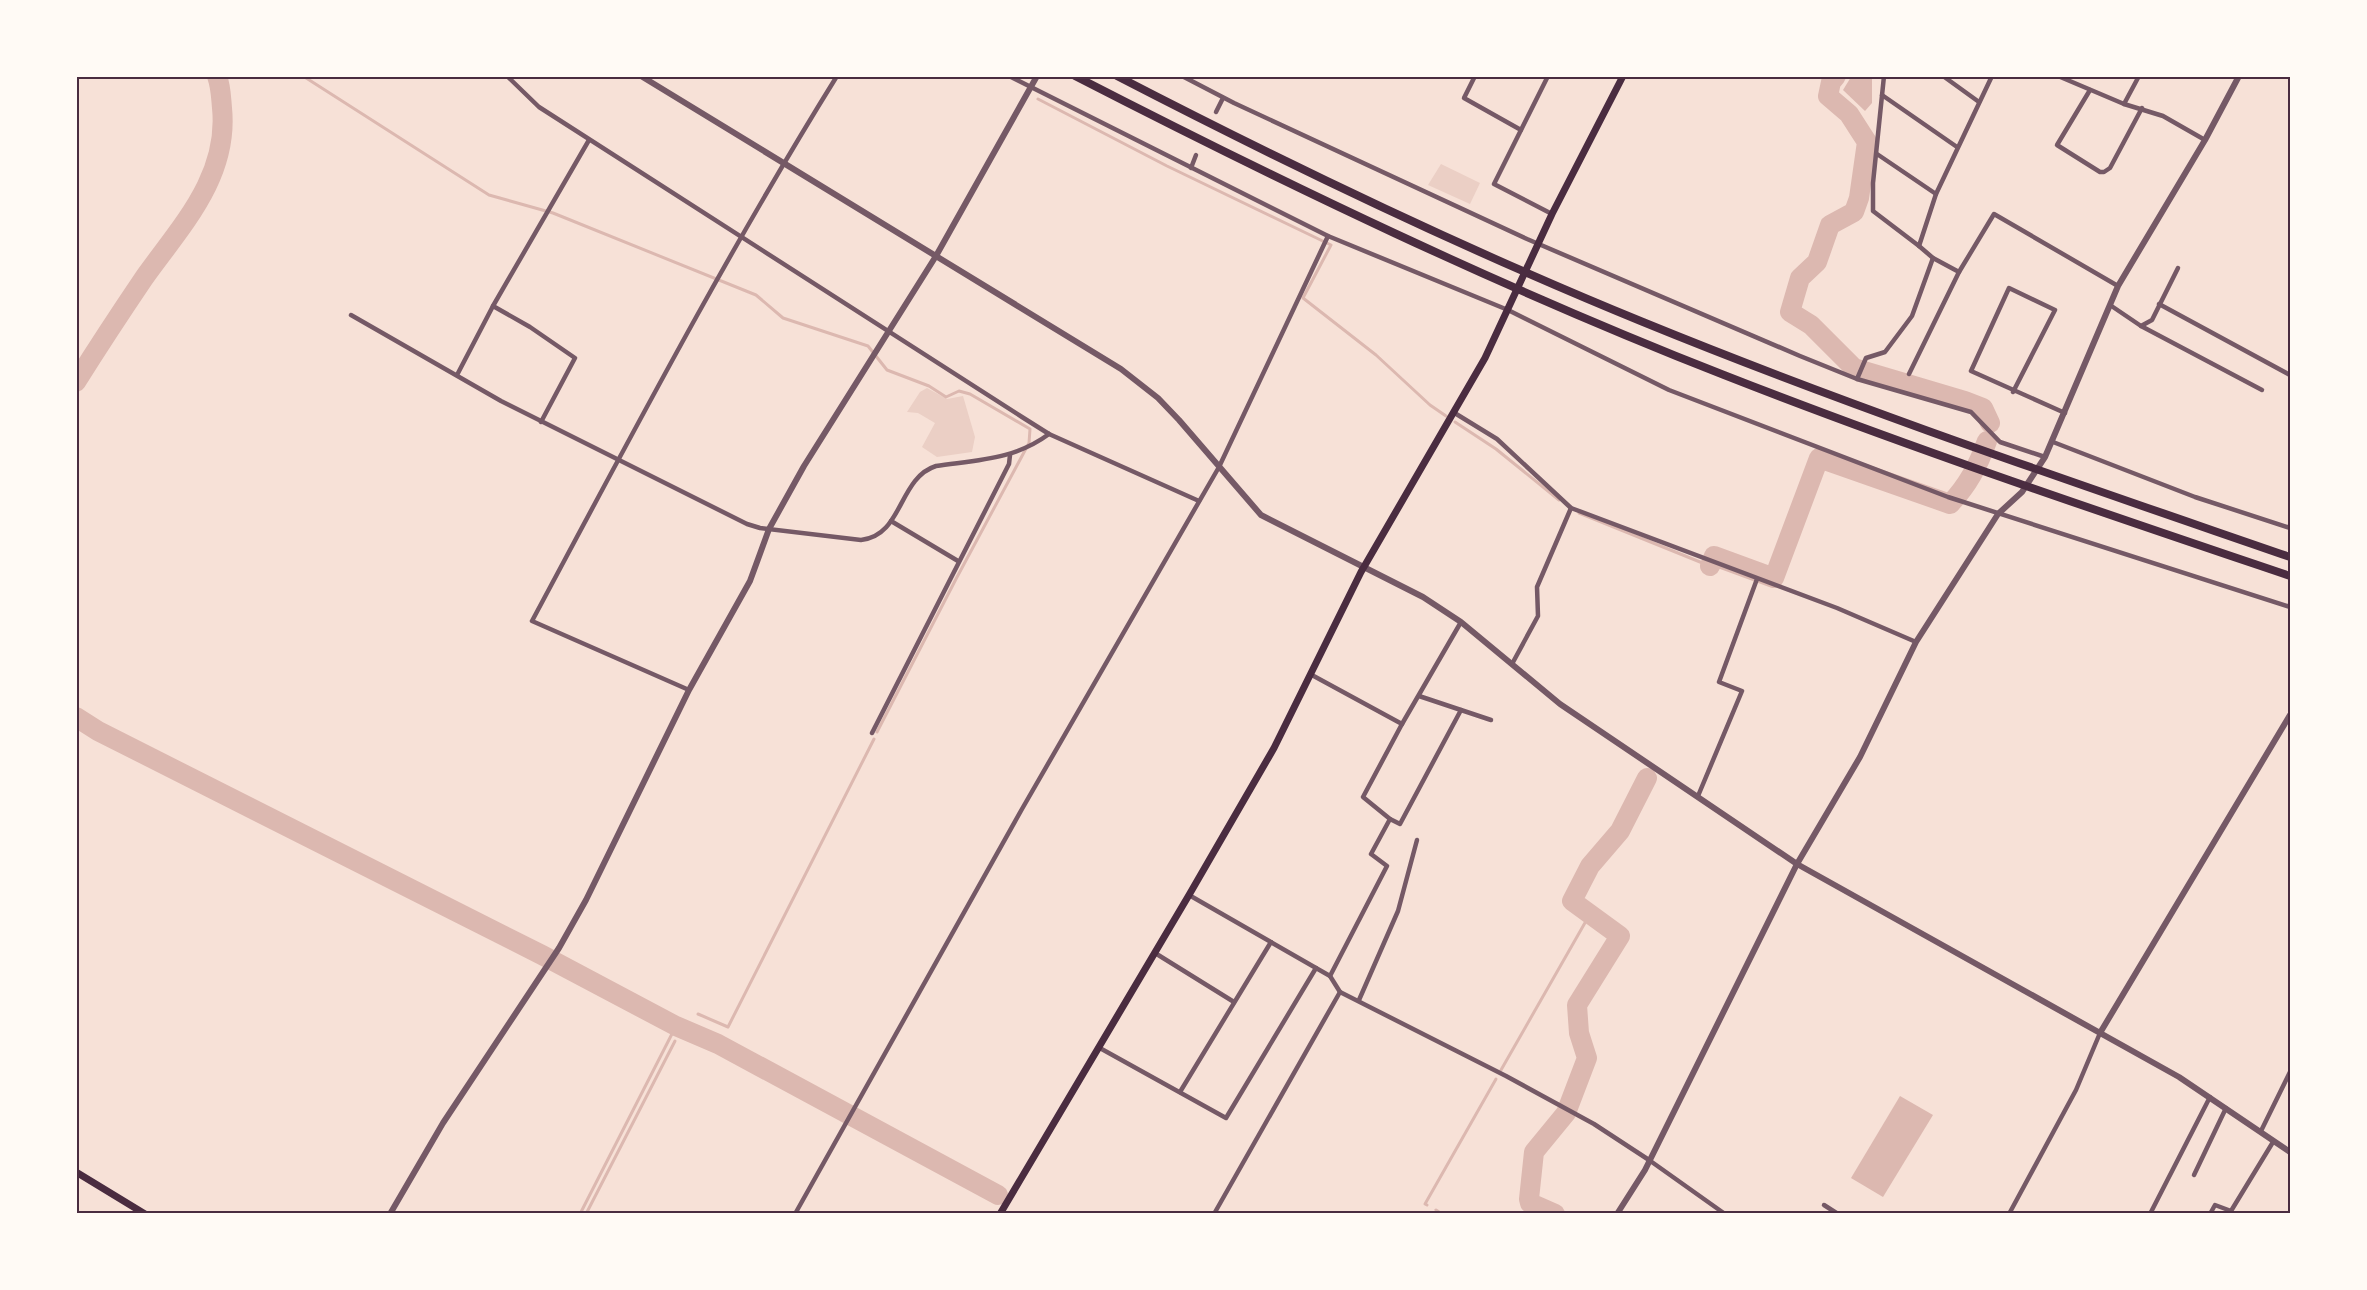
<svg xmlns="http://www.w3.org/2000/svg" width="2367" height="1290" font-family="Cabin,sans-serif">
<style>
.green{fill:#ebcfc5}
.water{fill:#dcb8b0}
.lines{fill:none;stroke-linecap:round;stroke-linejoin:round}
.stream{stroke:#dcb8b0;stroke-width:3}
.river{stroke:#dcb8b0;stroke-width:20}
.minor{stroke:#755966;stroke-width:4.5}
.tertiary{stroke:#755966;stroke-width:6}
.secondary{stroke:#4a2c40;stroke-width:7}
.motorway{stroke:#4a2c40;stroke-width:8}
.neatline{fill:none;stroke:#4a2c40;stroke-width:2}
</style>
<rect width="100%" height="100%" fill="#f7e1d7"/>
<g class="green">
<polygon points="1441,164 1480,183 1470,204 1428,185"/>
<polygon points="927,388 947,399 963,396 975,437 972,452 937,457 922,447 935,423 918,413 907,412 920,392"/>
</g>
<g class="water">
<polygon points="1851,77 1872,77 1872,103 1865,111 1843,90"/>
<polygon points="1900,1096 1933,1115 1883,1197 1851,1178"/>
</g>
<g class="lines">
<g class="stream">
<polyline points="303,76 489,195 553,213 756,295 783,318 868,346 887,370 929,386 946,397 959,391 970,394 1030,429 1029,443 956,579 877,732"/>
<polyline points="1038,99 1167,166 1331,245 1303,298 1376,355 1430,405 1446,416"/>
<polyline points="1455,422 1496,449 1559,500"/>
<polyline points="1579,513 1710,566"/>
<polyline points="698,1014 728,1027 874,739"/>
<polyline points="1501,1070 1590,914"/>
<polyline points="1427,1205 1425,1204 1496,1079"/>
<polyline points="1436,1210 1442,1214"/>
<polyline points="580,1214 676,1026"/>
<polyline points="586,1214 675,1041"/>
</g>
<g class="river">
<polyline points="1836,76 1831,82 1828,96 1849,114 1867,142 1859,198 1854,212 1830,225 1817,262 1800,278 1790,312 1811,325 1854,368 1965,401 1983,408 1990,423"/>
<path d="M76,382C98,347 121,312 144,278C181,226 229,177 222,108C221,97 221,87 217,76"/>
<path d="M1710,566L1714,556L1774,578L1819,458L1950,504C1968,485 1978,466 1987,441"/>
<polyline points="76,717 98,731 542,955 676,1026 718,1044 998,1195"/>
<polyline points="1555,1214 1530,1203 1529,1199 1534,1152 1566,1113 1587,1058 1579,1033 1577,1005 1620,936 1572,901 1590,866 1620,831 1647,778"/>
</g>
<g class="minor">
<polyline points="507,76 539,107 1022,417 1049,434 1199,501"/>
<polyline points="1009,76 1328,236 1508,310 1669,390 1948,497 2290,607"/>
<polyline points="1182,76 1234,103 1527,239 1800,356 1857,379 1971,412 2000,442 2045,457"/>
<polyline points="1475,76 1464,98 1521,130"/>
<polyline points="1548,76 1494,184 1552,214"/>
<polyline points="1884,76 1873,183 1873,211 1919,246 1936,194 1992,76"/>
<polyline points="1943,76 1979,102"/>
<polyline points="2058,76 2124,104 2163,116 2205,140"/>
<polyline points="2090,90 2057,145 2100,172 2104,172 2110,168 2142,108"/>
<polyline points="1882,95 1957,147"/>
<polyline points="2124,104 2139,76"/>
<polyline points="1216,112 1223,98"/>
<polyline points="1877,154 1936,194"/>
<polyline points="1191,168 1196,155"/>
<polyline points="1919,246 1933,258 1959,272"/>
<polyline points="2159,304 2290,375"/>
<polyline points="2110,305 2141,326 2262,390"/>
<polyline points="493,306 530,327 575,358 541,422"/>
<path d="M351,315L501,401L747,524L760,528L861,540C903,536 898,478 936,466C977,460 1014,460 1049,434"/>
<polyline points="2141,326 2152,320 2178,268"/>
<polyline points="1909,374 1959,272 1994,214 2118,286"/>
<polyline points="457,375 493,306 589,140"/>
<polyline points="1857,379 1866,358 1885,352 1912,316 1933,258"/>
<polyline points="2013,392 2055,310 2009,288 1971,371 2065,413"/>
<polyline points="1453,412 1497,439 1571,508 1837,608 1916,642"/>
<polyline points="2053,442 2195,497 2290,528"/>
<polyline points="891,521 958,561"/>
<polyline points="1512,664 1538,616 1537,587 1571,508"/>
<polyline points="1310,674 1402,724 1363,797 1390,819 1371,854 1387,866 1330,976"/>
<path d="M689,690L532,621C630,438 727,253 837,76"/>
<polyline points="1419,696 1491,720"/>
<polyline points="1402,724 1461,622"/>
<polyline points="872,733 1009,464 1010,455"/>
<polyline points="1698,796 1742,691 1719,682 1757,579"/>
<polyline points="1390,819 1400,824 1461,710"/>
<polyline points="1189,895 1316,968"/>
<polyline points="1155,953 1234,1002"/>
<polyline points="1359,1000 1398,911 1417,840"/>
<polyline points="1098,1047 1226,1118 1316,968 1330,976 1340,992 1506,1076 1594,1124 1649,1160 1725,1214"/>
<polyline points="1180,1092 1271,942"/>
<polyline points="2261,1131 2290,1072"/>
<polyline points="2194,1175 2226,1108"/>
<polyline points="1824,1205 1838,1214"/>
<polyline points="795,1214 1022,809 1219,467 1328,236"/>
<polyline points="1214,1214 1340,992"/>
<polyline points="2009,1214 2076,1090 2100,1033"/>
<polyline points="2150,1214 2210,1097"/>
<polyline points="2210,1214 2215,1205 2231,1211 2273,1142"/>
</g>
<g class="tertiary">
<polyline points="641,76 1121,369 1158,398 1179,420 1261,515 1423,597 1461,622 1560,704 1797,864 2179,1077 2290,1152"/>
<polyline points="2100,1033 2290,715"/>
<polyline points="390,1214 443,1123 559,948 586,900 689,690 750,581 769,529 804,466 936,256 1037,76"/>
<polyline points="1617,1214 1645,1170 1797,864 1860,757 1916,642 1998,514 2022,492 2045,457 2118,286 2205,140 2239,76"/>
</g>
<g class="secondary">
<polyline points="76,1172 145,1214"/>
<polyline points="1000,1214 1189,895 1274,748 1361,572 1485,358 1552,214 1623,76"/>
</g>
<g class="motorway">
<path d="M1075,76C1287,185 1502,288 1724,375C1910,448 2101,512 2290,576"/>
<path d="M1117,76C1289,165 1464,249 1643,322C1856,409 2073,482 2290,557"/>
</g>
</g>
<rect width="2367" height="1290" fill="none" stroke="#fffaf5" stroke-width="156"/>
<rect x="78" y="78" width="2211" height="1134" class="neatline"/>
</svg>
